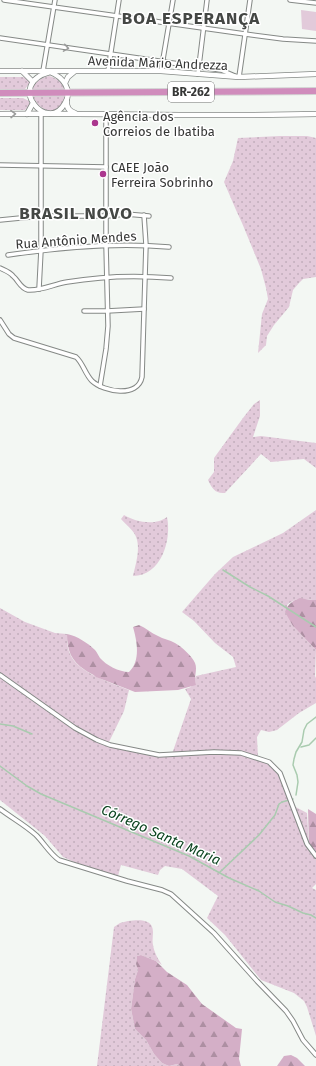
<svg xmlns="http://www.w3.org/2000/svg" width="316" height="1066" font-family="'Fira Sans',sans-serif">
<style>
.grass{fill:url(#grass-dots)}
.forest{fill:url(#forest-firs)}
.pitch{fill:#e2cada}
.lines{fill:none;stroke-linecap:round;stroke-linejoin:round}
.stream{stroke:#a9cbaf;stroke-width:1.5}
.minor-casing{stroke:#858986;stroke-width:5.5}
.tertiary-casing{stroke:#858986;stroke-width:6}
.trunk-casing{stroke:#d3d3d3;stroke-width:8}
.minor{stroke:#fff;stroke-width:3.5}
.tertiary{stroke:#fff;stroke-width:4.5}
.trunk{stroke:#d08cbc;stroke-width:6}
.oneway{stroke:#9a9b9a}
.poi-dot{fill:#ab368e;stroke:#fff;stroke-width:1.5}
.labels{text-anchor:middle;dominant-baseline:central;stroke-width:3;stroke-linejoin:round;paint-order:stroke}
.shield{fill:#fff;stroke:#727372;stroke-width:1}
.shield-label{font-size:12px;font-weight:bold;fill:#363736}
.street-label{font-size:13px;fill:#363736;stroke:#fff}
.poi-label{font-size:13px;fill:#363736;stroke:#fff;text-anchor:start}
.water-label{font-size:14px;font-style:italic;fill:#0c4420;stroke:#fff}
.district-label{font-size:17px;font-weight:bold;letter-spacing:1px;fill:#444744;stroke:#fff}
</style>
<defs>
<pattern id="grass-dots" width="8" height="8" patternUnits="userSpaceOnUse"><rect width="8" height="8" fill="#e2cada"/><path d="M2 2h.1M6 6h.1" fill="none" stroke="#c2aebc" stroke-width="1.8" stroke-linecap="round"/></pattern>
<pattern id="forest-firs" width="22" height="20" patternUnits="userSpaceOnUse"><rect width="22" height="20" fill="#d4afc7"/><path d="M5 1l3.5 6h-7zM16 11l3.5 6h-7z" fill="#ad8fa2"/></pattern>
</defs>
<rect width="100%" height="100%" fill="#f3f7f3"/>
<g class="grass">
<path d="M49,76C57,78 62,82 65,90H32C35,82 40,78 49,76Z"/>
<polygon points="0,77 23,77 29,80 29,84 25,89 0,89"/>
<path d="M33,96H65C60,117 40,114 33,96Z"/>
<polygon points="0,98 23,98 29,101 30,105 25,110 0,110"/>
<polygon points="280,136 307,136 316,138 316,277 303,279 299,283 293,290 289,307 274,325 267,336 266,345 258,353 262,314 268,299 266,288 261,269 242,223 236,210 224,182 233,161 238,138"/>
<path d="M260,400V416L253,437L261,436L316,443V468L304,459L271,462L261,454L225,493C215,494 212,488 208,480L214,472V458L243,418L254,404Z"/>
<path d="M316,510V600C302,601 300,595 287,605L293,626L316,650L315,676L316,678V703L299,713L277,730L269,732L261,730L257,737L258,758L269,763L277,770L290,804L307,813L309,847L316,855V884L312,888L316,890V1036L307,1007L304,1001L294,993L261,980L225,935L207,918L218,896L182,869L165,866L160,870L158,875L121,865L118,876L81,865L63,857L45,836L0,800V608L25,622L55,633L67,634C67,641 67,649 71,656C79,673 112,683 129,690L124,711L109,742C129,750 150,753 172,754L191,699L185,689L191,687L194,681L196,676L236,667L233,657L215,643L194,621L182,612L215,574L233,557L283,533Z"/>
<path d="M124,515C135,522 156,526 167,517C172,540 161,576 133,576C136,563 142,545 134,533C131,528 125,524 121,519Z"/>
<path d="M128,921C138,920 153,918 153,932C153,936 152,941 153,945C154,952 158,959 162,965L156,961L141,955L137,956L136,964L138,970L135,979L131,1009L135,1029L146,1040L154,1054L162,1063L169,1066L177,1064L180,1066H97L114,927L120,923Z"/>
</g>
<g class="forest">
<path d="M300,598L310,600H316V650L293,626L285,612C288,604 292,601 300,598Z"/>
<path d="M139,625C146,628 151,633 158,636C163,639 170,640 175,643C182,647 192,656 195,663C198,670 193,678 196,685L178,690L135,692L96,677C93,674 89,673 85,670C71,661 67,650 67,634C77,636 88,643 95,650C97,652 98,655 100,658C106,665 119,672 129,672C141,661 137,641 133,627Z"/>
<polygon points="308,809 316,814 316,855 309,847"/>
<polygon points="141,955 156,961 167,972 187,985 202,1004 236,1028 242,1029 239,1059 241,1066 180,1066 177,1064 169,1066 162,1063 154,1054 146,1040 135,1029 131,1009 135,979 138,970 136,964 137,956"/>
<polygon points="291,1055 297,1058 305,1066 277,1066 284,1056"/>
</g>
<polygon class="pitch" points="301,10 316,12 316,31 302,29"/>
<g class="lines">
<g class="stream">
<polyline points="223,570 250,587 268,596 316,627"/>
<polyline points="0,724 13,726 32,734"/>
<polyline points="301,747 309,745 316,738"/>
<polyline points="0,766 27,786 41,794 189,856 229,878 259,891 275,902 288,906 303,913 311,915 316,918"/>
<polyline points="296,795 298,782 297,775 293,765 294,759 296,752 302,742 304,730 307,724 316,717"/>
<polyline points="220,872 259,835 275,815 279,804 282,802 293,799"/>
</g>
<defs>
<g id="minor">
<polyline points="4,0 245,34 283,39 316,41"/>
<polyline points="290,0 316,3"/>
<polyline points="0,38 221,70 235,76"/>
<polyline points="43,71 55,0"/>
<polyline points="108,71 119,0"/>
<polyline points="161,71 173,0"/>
<polyline points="198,74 207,0"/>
<polyline points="239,77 250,0"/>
<polyline points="0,165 106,167"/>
<polyline points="0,220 41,216 107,216 126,214 149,216"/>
<path d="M8,255C62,247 116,242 169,247"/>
<path d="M0,268C4,270 10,272 13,276C19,281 20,288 28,290C42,291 54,284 67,282C102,276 136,275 171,278"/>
<polyline points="39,289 41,250 41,114"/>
<polyline points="84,311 107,311 144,309"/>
<path d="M0,320L9,334L14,338L76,357C83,363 85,374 92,381C104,392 138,398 142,377L146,245L144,215"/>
<polyline points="100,386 106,349 108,326 106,245 106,114"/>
<polyline points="0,675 75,728 97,740 110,745 159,755 214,752 241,753 269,762 280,773 307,844 316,856"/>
<path d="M0,809C12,818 25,825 36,835C44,843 50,854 59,860L127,881L162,890L171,894L214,933L257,981L286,1011L293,1021L303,1040L316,1055"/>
</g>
<g id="tertiary">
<polyline points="0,71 161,71 239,77 316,74"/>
<polyline points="22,71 33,82"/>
<path d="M50,72C63,77 73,90 65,103C48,135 4,84 50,72Z"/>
<polyline points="65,83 68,77 74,72"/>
<path d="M67,101C66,107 69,111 75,113"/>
<path d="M0,114C105,113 211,117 316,114"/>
<polyline points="27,114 33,103"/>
</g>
<polyline id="trunk" points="0,93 316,91"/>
</defs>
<use href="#minor" class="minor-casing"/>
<use href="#tertiary" class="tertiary-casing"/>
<use href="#trunk" class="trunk-casing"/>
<use href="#minor" class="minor"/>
<use href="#tertiary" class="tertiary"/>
<use href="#trunk" class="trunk"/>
</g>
<defs><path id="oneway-chevron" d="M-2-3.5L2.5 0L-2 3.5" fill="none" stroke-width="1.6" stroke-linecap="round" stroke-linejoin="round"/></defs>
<g class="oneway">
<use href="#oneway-chevron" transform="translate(66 48) rotate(9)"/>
<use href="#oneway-chevron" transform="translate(13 114) rotate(-1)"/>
</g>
<g class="poi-dot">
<circle cx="95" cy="123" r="4"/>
<circle cx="103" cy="174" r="4"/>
</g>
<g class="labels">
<rect class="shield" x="168" y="82" width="46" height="20" rx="3"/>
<g class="shield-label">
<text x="191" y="92">BR-262</text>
</g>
<g class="street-label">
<text transform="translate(158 63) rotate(2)">Avenida Mário Andrezza</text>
<text transform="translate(76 240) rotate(-4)">Rua Antônio Mendes</text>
</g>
<g class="poi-label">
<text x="103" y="116">Agência dos<tspan x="103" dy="15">Correios de Ibatiba</tspan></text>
<text x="111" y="167">CAEE João<tspan x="111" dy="15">Ferreira Sobrinho</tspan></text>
</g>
<g class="water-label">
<text transform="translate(161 835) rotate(24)">Córrego Santa Maria</text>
</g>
<g class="district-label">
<text x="191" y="18">BOA ESPERANÇA</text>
<text x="76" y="213">BRASIL NOVO</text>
</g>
</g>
</svg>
